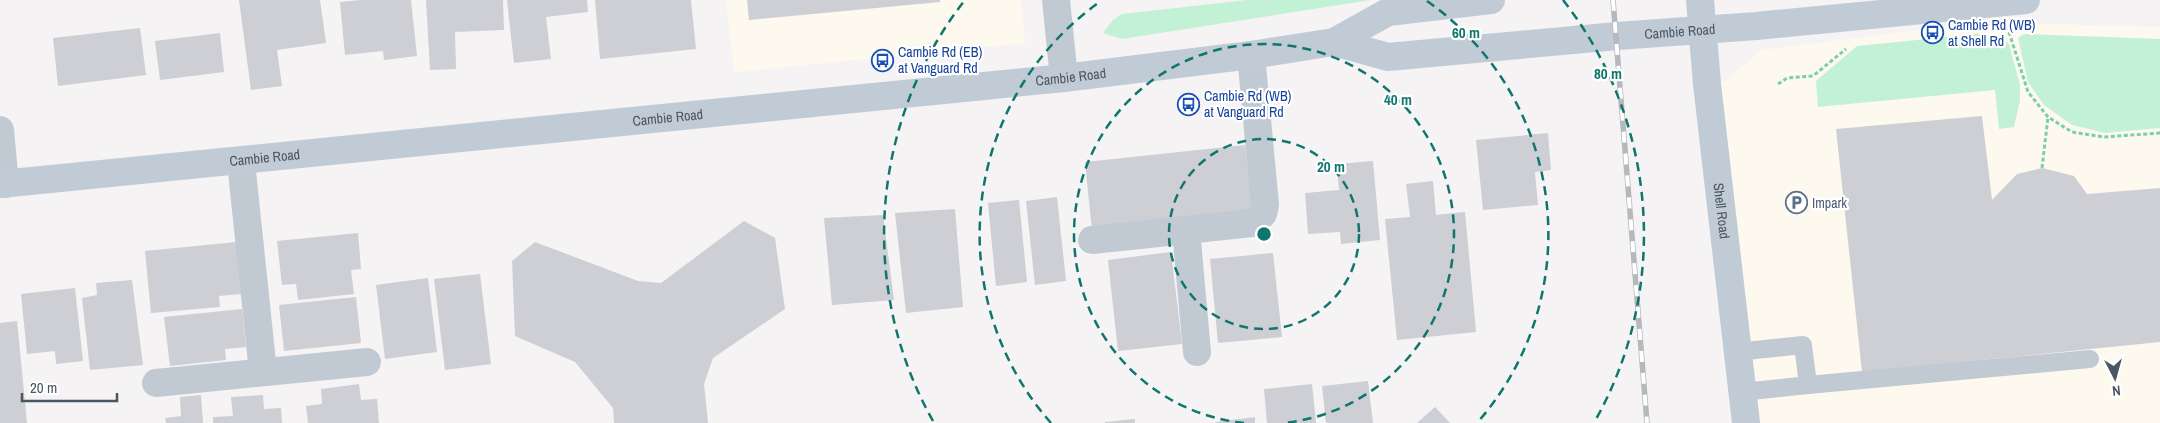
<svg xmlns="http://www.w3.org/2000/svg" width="2160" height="423" font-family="'Archivo Narrow',sans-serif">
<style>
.commercial{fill:#fdf9ef}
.green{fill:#c3f1d5}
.building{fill:#cdcfd5}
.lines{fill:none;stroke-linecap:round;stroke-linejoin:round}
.path{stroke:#7ad0a6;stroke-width:3;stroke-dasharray:4 2.5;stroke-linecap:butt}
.lane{stroke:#c1cad2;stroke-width:18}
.street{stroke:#c1cad2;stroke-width:28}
.secondary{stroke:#c1cbd6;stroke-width:28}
.rail-casing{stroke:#b5b8bd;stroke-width:5.5}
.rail{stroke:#fff;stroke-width:4;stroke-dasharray:11;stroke-linecap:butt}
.ring{fill:none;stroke:#0f766e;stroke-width:2.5;stroke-dasharray:9 6}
.labels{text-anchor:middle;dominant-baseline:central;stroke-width:4.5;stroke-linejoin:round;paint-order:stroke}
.transit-label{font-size:14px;fill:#164399;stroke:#fff;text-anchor:start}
.street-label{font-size:14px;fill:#4a5661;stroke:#fff}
.service-label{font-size:14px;fill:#4e5e75;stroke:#fff;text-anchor:start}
.centre{fill:#0f766e;stroke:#fff;stroke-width:2.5}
.ring-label{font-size:15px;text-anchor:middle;font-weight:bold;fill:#0f766e;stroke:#fff;stroke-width:4.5;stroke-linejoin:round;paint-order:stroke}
</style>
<rect width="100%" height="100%" fill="#f5f3f3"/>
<g class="commercial">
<polygon points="726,0 1021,0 1025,43 734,72"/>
<polygon points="1981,22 2160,27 2160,423 1760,423 1721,84 1762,50"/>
</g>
<g class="green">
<polygon points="1247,0 1371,0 1122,39 1103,33 1113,20 1122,14"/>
<polygon points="1977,34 1999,37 2009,44 2020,85 2020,101 2014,127 1999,129 1995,90 1818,107 1816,81 1857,46"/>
<polygon points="2024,34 2160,39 2160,128 2105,133 2072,125 2044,105 2028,82 2018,38"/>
</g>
<g class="building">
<polygon points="239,0 320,0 326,43 277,50 282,86 251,90"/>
<polygon points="361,0 411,0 417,56 384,60 383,51 345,55 340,2"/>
<polygon points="426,0 503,0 504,30 455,32 456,69 430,70"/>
<polygon points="507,0 587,0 588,12 546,17 551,59 514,63"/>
<polygon points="595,0 691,0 696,49 600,59"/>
<polygon points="747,0 940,0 940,2 749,20"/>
<polygon points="140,28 146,75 58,86 53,38"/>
<polygon points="220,33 224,72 160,80 155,41"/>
<polygon points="1982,116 1992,200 2017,174 2042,168 2074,176 2087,194 2160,188 2160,342 1862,372 1836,129"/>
<polygon points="1548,133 1551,170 1535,172 1538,205 1483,210 1476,140"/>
<polygon points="1245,145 1253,214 1092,231 1085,162"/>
<polygon points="1373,161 1380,240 1341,244 1340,232 1308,234 1305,193 1339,190 1337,164"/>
<polygon points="1433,181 1436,215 1465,212 1476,332 1397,340 1385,219 1410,217 1406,184"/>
<polygon points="1057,197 1066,281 1035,285 1026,201"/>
<polygon points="1019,200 1027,282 996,286 988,203"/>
<polygon points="955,209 963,307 906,313 895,213"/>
<polygon points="883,215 894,300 832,305 824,218"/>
<polygon points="744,221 775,238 785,309 713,358 704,384 708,423 614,423 613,408 575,362 515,336 512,261 535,242 638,281 661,283"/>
<polygon points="358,233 361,269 351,270 354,294 298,300 296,284 282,285 277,241"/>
<polygon points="236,242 241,294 219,296 220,307 151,313 145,251"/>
<polygon points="1171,252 1182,344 1118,351 1108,260"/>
<polygon points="1273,253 1282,337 1218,343 1210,259"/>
<polygon points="480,274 491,364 445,370 434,279"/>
<polygon points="428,278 437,352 385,359 376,285"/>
<polygon points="132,280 143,365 90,370 82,298 97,295 96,283"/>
<polygon points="75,288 83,361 56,364 55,351 27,354 21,294"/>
<polygon points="356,297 361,343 284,351 279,305"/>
<polygon points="242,309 246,347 225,349 226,360 170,366 164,317"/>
<polygon points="17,321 27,423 0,423 0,323"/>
<polygon points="1368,381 1373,423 1326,423 1322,386"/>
<polygon points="359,384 361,400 377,399 379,423 308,423 306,406 322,404 321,389"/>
<polygon points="1312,384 1316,423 1267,423 1264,389"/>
<polygon points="201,395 203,423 166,423 165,418 181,416 180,397"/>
<polygon points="263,395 264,409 281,408 282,423 213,423 213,417 233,416 231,397"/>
<polygon points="1435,407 1450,423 1417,423"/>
<polygon points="1255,417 1255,423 1216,423 1215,422"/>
<polygon points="1135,419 1135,423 1105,423 1105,422"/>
</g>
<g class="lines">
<g class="path">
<polyline points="2009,32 2028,92 2048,117 2072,132 2104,137 2160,133"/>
<polyline points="1778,84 1787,78 1813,76 1846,49"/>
<polyline points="2042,168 2048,117"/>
</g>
<g class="lane">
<polyline points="1736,352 1803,345 1808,385 1742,392"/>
<polyline points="1808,385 2090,359"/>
</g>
<g class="street">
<polyline points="1056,0 1064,78"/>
<polyline points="0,130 5,184"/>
<polyline points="241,162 263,372"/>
<polyline points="1186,230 1197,352"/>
<polyline points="1092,240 1252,223 1263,214 1265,205 1251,55"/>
<polyline points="156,383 367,362"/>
</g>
<g class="secondary">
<path id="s1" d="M1700,0L1707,84L1746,423"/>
<path id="s2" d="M1334,42L1388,57L1617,36L1756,26L2026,0"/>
<path id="s3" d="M0,184L1064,78L1251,55L1334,42L1388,12L1491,0"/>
</g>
<defs>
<polyline id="rail" points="1613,0 1647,423"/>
</defs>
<use href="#rail" class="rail-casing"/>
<use href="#rail" class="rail"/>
</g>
<g class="ring">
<circle cx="1264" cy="234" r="95"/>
<path d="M1244 423A190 190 0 1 1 1284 423"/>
<path d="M1051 423A285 285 0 0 1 1101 1M1427 1A285 285 0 0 1 1477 423"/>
<path d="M933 421A380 380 0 0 1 965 0M1563 0A380 380 0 0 1 1595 421"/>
</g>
<defs>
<symbol id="bus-ring" viewBox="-11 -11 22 22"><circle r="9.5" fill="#fff" stroke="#1a4fb4" stroke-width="1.5"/><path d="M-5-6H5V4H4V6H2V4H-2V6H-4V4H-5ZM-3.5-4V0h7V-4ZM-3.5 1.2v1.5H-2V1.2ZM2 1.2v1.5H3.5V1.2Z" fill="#1a4fb4"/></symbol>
<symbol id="parking-ring" viewBox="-11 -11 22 22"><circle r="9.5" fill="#fff" stroke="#5c6f8a" stroke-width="1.5"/><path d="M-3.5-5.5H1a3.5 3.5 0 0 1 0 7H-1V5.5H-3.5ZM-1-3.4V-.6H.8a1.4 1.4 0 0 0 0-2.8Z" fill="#5c6f8a"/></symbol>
</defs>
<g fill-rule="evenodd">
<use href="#bus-ring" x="1920" y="20" width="25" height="25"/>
<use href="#bus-ring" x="870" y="48" width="25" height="25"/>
<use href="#bus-ring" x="1176" y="92" width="25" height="25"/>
<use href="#parking-ring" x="1784" y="190" width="25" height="25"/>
</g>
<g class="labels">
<g class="transit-label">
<text x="1948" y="25">Cambie Rd (WB)<tspan x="1948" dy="16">at Shell Rd</tspan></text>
<text x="898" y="52">Cambie Rd (EB)<tspan x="898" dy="16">at Vanguard Rd</tspan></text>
<text x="1204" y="96">Cambie Rd (WB)<tspan x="1204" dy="16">at Vanguard Rd</tspan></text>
</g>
<g class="street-label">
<text stroke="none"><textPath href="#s2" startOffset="349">Cambie Road</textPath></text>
<text stroke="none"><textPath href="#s3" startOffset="1076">Cambie Road</textPath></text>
<text stroke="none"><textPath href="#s3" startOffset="671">Cambie Road</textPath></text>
<text stroke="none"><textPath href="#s3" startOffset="266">Cambie Road</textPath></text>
<text stroke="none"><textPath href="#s1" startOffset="212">Shell Road</textPath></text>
</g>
<g class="service-label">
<text x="1812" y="203">Impark</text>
</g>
</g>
<circle cx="1264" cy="234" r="8" class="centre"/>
<g class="ring-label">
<text x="1466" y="38">60 m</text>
<text x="1608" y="79">80 m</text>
<text x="1398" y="105">40 m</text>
<text x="1331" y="172">20 m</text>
</g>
<g transform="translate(2115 378) rotate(174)" stroke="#ffffff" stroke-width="4" paint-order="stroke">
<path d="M0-4L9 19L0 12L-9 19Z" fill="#4a5661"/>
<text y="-8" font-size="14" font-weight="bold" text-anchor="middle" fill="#4a5661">N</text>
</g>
<path d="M22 393v8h95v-8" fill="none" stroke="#4a5661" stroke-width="2.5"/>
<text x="30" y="393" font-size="15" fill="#4a5661" stroke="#ffffff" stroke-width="4" paint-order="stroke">20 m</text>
</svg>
